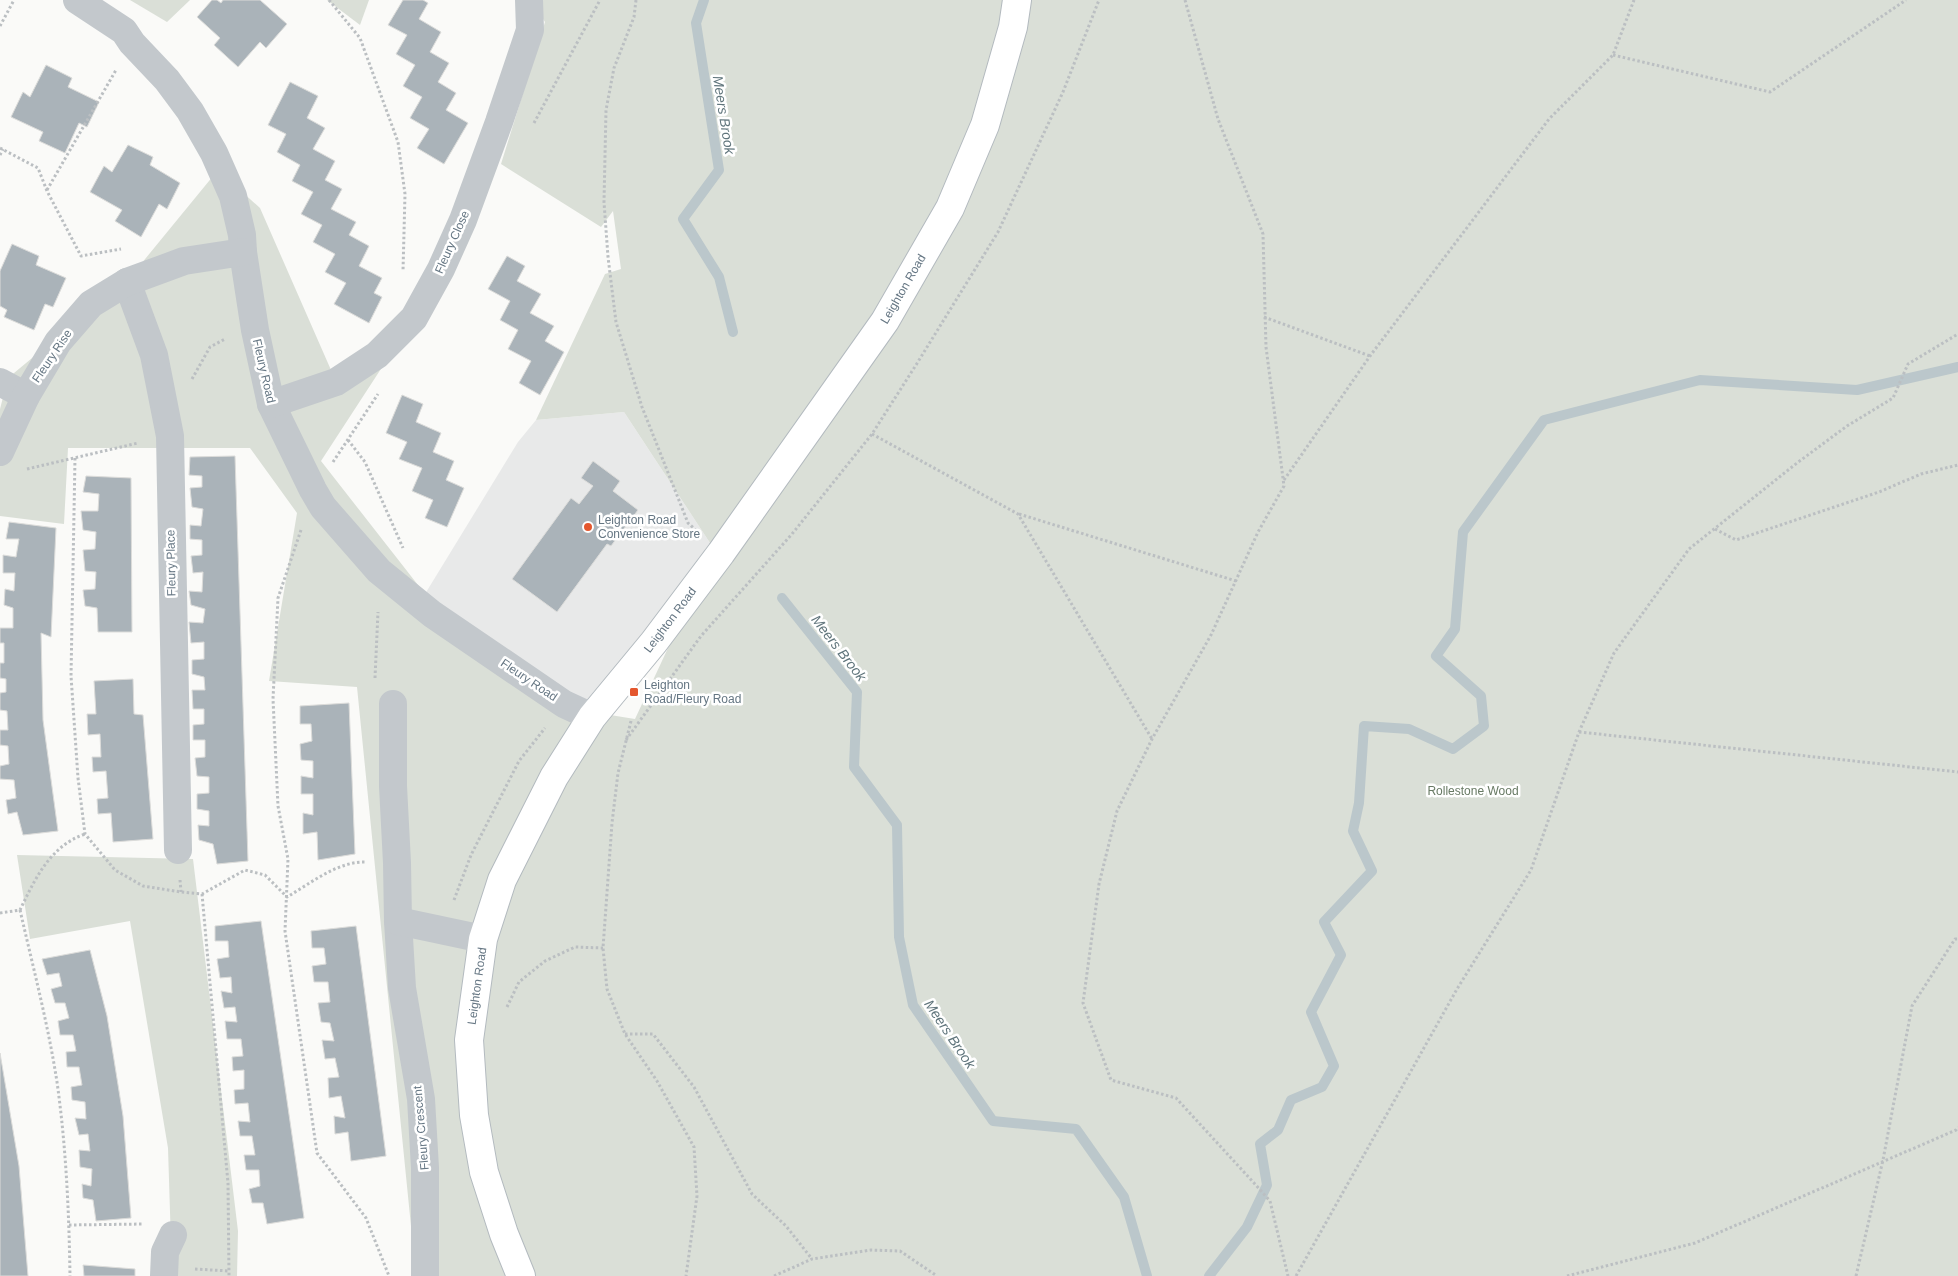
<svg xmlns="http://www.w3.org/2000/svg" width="1958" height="1276" font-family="Arial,sans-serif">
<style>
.built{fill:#e8e9e9}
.green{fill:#dadfd7}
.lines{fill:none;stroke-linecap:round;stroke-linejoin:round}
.stream{stroke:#bbc7cb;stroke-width:10}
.building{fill:#aab3b9;stroke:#dcdcda}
.secondary-casing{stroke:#b3babf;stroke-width:30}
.path{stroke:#bbbfc2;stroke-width:3;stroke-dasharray:2.5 2.5;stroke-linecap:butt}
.street{stroke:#c3c8cc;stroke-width:28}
.secondary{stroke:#fff;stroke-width:28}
.poi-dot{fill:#e4572e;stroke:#fff;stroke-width:2}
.labels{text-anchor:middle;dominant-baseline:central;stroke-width:5;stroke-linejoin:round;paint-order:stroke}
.street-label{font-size:12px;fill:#657683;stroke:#fff}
.poi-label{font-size:12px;fill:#657683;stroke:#fff;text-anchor:start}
.park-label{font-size:12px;fill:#687a64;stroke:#fff}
.water-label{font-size:14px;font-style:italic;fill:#60757c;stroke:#fff}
</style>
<rect width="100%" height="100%" fill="#fafaf8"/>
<polygon class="built" points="624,412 714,549 579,710 425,594 518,442 536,420"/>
<g class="green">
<polygon points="130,0 190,0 167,22"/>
<polygon points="327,0 369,0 360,25"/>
<polygon points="531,0 1958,0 1958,1276 416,1276 357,687 269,681 297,513 250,448 68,448 64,524 0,516 0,409 8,378 132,275 218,170 260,208 331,370 390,355 321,461 425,594 579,710 635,719 714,549 624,412 536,420 605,274 621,269 613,211 601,227 501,164 545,22"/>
<polygon points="17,855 193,859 238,1231 237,1276 172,1276 168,1148 130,921 30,939"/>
</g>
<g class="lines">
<g class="stream">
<polyline points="704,0 696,23 719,170 683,219 719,277 733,332"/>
<polyline points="782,598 857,692 854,767 897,825 899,937 913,1005 993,1121 1076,1129 1124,1197 1147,1276"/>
<polyline points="1209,1276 1247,1227 1267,1185 1260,1144 1278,1130 1291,1100 1322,1087 1334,1066 1311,1012 1341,955 1324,922 1372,871 1353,831 1359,803 1364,726 1409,729 1453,749 1484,726 1481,696 1436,656 1455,629 1463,532 1544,420 1700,380 1857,390 1958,367"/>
</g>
</g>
<g class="building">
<polygon points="212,0 217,0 221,3 223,0 260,0 287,24 266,48 260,42 238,67 214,45 220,38 197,17"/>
<polygon points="403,0 423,0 428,3 419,19 441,32 430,52 449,63 438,82 456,93 446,110 468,123 444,164 417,148 429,129 410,118 422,97 403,86 415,65 396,54 407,35 388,25"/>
<polygon points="46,65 72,78 68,87 99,102 87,127 79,123 65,153 39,141 43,132 11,117 23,92 30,97"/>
<polygon points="290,82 318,96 307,118 325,128 313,149 335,161 325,180 342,189 331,209 356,222 349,235 369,246 359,266 382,278 374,293 382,297 369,323 334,304 346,283 325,272 335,254 313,242 322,225 301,214 313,192 292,181 300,165 277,152 286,134 268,125"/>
<polygon points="128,145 153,157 150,165 180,183 167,209 159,204 141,237 115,221 122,210 90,192 104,166 112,172"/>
<polygon points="12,244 39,256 36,265 66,278 53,307 45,304 34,330 4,317 7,310 0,306 0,271"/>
<polygon points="507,256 525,266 517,281 541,294 530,313 554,326 545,341 564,352 540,395 519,383 531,361 508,349 518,330 500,320 510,301 488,289"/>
<polygon points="402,395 423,404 416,422 441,433 433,452 454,461 446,480 464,488 447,527 425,518 433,500 412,491 422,468 399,459 407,442 386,433"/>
<polygon points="235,456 248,861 217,864 213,844 199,840 198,825 209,826 209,811 197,809 197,794 209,793 209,777 197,776 195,758 205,757 205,740 193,740 193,725 204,724 204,709 193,709 192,690 205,690 204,677 192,674 192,660 204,659 204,642 191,643 189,622 203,623 205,609 191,605 189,591 202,592 203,572 193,573 191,556 202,555 202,540 190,539 190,525 201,526 203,509 192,507 190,488 202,487 202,476 189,475 190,457"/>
<polygon points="593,461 620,481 613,491 638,510 611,546 607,544 557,612 512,579 571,498 579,504 593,486 581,478"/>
<polygon points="86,476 131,478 132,632 98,632 97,608 85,606 83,590 95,589 96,572 85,571 83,550 95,549 96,532 83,530 81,511 98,511 99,494 83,492"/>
<polygon points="9,522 56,528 51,637 41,633 43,720 58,831 23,835 17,812 8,814 6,800 16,798 14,780 0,779 0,766 9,764 8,746 0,745 0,730 8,730 7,711 0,710 0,693 6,692 6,679 0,678 0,663 4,663 4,643 0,643 0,628 13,628 13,608 4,605 5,589 14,591 15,573 3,573 3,555 16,557 19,539 6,539"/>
<polygon points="133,679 134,714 143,715 153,839 113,842 111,813 98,814 97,799 108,798 106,771 93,772 92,757 101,757 100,734 88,735 87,714 96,714 94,681"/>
<polygon points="349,703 355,854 318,860 317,832 303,834 303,813 313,815 313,794 301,794 301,776 313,778 313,761 301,760 300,744 312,741 311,724 300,724 300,706"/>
<polygon points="261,921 304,1218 267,1224 263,1203 252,1203 249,1189 260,1186 259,1170 246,1170 244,1155 255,1155 252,1136 240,1136 238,1121 250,1122 248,1103 235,1104 234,1090 244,1089 244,1070 233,1071 232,1057 243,1056 241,1039 227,1039 225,1021 237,1022 235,1007 224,1008 221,991 232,993 231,977 220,978 217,959 229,957 228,941 215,941 215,926"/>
<polygon points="356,926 386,1156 351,1161 348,1132 335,1134 334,1116 345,1118 341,1096 329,1098 328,1078 339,1077 335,1058 325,1059 322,1040 334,1041 330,1023 321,1022 318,1003 330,1002 328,982 314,982 312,966 326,964 324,948 312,948 311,931"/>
<polygon points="90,950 107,1016 123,1116 131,1218 96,1221 93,1200 83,1198 82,1184 91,1186 92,1169 80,1167 79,1150 90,1151 88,1134 79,1135 75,1118 86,1119 85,1102 72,1100 71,1087 82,1085 79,1067 67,1067 66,1052 76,1051 73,1035 60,1035 58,1021 69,1018 65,1003 55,1003 51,989 62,986 59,973 47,975 42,959"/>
<polygon points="0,1053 19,1166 28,1276 0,1276"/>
<polygon points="83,1265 135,1269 135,1276 84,1276"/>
</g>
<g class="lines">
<defs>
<polyline id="secondary" points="521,1276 504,1234 484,1172 474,1115 469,1040 483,939 502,880 554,777 592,717 654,642 721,553 885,321 950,208 985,125 1013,27 1017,0"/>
</defs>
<use href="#secondary" class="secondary-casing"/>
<g class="path">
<polyline points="329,0 360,38 398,142 405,194 403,271"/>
<polyline points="636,0 634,17 614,68 606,110 604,202 608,257 616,322 642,407 688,523 698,532"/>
<polyline points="1185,0 1218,119 1263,234 1266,347 1284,486 1258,532 1211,635 1152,739 1117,811 1099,884 1083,1003 1111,1080 1176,1098 1254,1183 1270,1201 1288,1276"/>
<polyline points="0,26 14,0"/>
<polyline points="1613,55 1770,92 1906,0"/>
<polyline points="534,123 600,0"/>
<polyline points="0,148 38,168 47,191 81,256 121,249"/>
<polyline points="0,155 3,149"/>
<polyline points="47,190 116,70"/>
<polyline points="1264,317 1370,356"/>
<polyline points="192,379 210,347 225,339"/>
<polyline points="872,434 1018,514 1152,739"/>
<polyline points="348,440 365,462 403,548"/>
<path d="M75,458L71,676L78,778L85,834L115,870L143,886L181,892L202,894L245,870L265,875L287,897C311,883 338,861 366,862"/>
<polyline points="333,462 378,394"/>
<polyline points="27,469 138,443"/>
<polyline points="1284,480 1370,356 1549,119 1613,55 1634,0"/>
<polyline points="1019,514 1236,581"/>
<polyline points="1715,529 1736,540 1879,492 1921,474 1958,465"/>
<polyline points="301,530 278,598 273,699 278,806 288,859 285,931 317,1153 366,1218 389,1276"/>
<polyline points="375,678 378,612"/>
<polyline points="631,721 618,773 612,823 603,948 607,989 625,1034 657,1081 694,1147 697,1196 686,1276"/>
<polyline points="1579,732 1958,772"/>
<polyline points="626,740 701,636 792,534 872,434 916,365 998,232 1063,92 1099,0"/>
<polyline points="180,880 181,892"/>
<polyline points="202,894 228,1183 229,1276"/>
<polyline points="454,900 471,855 519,761 545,728"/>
<path d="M20,910C33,967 48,1024 57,1082C66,1146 69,1211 70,1276"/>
<path d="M0,913L20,910C35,879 50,846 85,834"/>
<polyline points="507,1007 519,982 545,961 575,947 603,948"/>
<polyline points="625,1034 653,1034 694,1087 752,1194 786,1226 812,1259"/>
<polyline points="69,1225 144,1224"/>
<polyline points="195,1269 229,1271"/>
<polyline points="774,1276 812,1259 871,1250 900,1251 937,1276"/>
<polyline points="1296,1276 1457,989 1531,870 1579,732 1614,653 1689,549 1797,463 1847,426 1893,398 1908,364 1958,334"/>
<polyline points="1567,1276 1695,1243 1956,1130 1958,1127"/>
<polyline points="1856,1276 1883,1160 1912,1006 1955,939 1958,939"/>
</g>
<g class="street">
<polyline points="77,0 124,31 132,43 167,80 190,111 214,153 233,196 242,235 243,252 255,330 271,404 313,490 323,507 379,571 432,614 564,704 592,717"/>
<polyline points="127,282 154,355 170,436 178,850"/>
<polyline points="0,382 26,396"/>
<polyline points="271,404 336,382 377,355 414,318 441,269 463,220 499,122 530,30 529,0"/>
<polyline points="0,452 26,396 58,342 91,304 127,282 184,261 243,252"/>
<polyline points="393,704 393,786 397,863 398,921 402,988 421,1099 425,1168 425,1276"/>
<polyline points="398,921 483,939"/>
<polyline points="164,1276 165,1252 173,1235"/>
</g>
<use href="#secondary" class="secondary"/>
</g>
<g class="poi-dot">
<circle cx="588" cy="527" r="5"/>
<rect x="629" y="687" width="10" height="10" rx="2.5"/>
</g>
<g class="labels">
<g class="street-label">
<text transform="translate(452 242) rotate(-66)">Fleury Close</text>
<text transform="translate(903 289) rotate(-60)">Leighton Road</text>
<text transform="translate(52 356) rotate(-56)">Fleury Rise</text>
<text transform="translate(264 371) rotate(77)">Fleury Road</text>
<text transform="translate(171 563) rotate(-91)">Fleury Place</text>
<text transform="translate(670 620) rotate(-53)">Leighton Road</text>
<text transform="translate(529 680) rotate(34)">Fleury Road</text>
<text transform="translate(477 986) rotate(-82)">Leighton Road</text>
<text transform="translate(421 1128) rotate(-95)">Fleury Crescent</text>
</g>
<g class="poi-label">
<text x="598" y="520">Leighton Road<tspan x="598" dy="14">Convenience Store</tspan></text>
<text x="644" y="685">Leighton<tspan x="644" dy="14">Road/Fleury Road</tspan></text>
</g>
<g class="park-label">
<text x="1473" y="791">Rollestone Wood</text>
</g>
<g class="water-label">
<text transform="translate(724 115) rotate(81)">Meers Brook</text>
<text transform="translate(839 648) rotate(52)">Meers Brook</text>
<text transform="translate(950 1034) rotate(56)">Meers Brook</text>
</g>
</g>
</svg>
